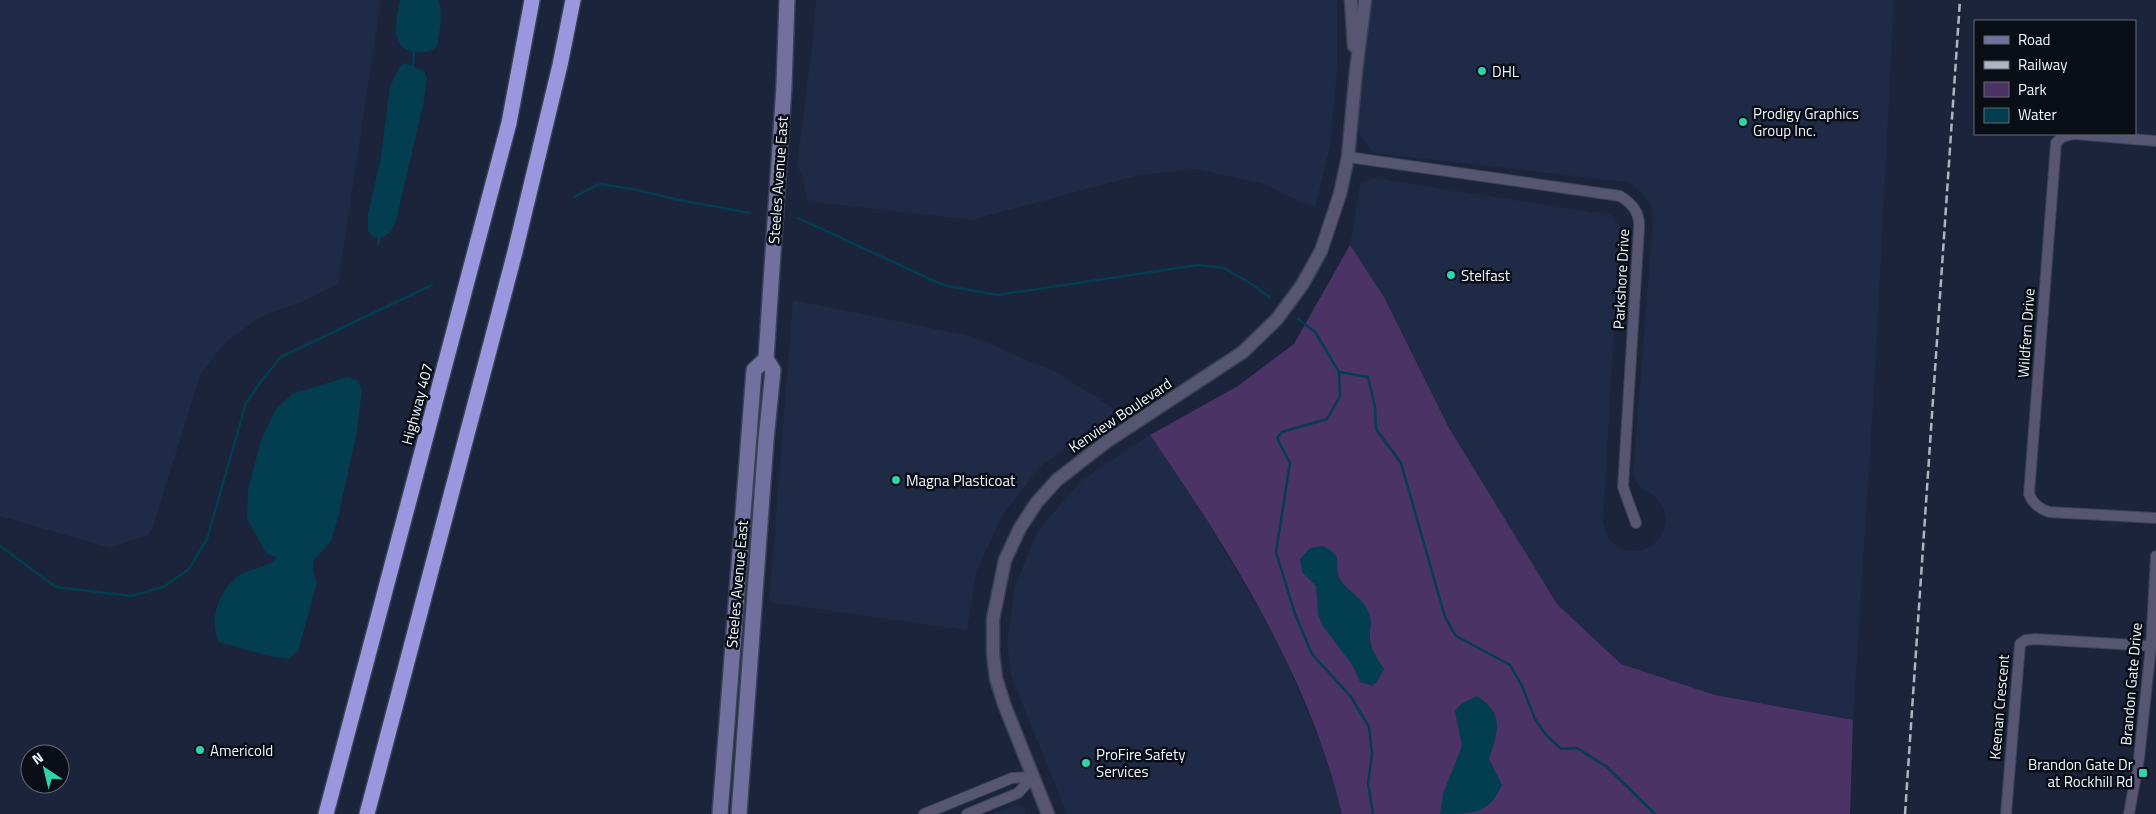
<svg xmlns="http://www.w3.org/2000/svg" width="2156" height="814" font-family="'Titillium Web',sans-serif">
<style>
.built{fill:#1f2a47}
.green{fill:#4c3366}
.water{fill:#033d50}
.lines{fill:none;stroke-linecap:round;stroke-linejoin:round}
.stream{stroke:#033d50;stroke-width:2.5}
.minor-casing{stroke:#394155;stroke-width:12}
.tertiary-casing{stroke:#394155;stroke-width:15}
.secondary-casing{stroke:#394155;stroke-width:18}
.motorway-casing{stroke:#394155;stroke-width:18}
.minor{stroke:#565572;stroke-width:10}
.tertiary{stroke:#565572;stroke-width:12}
.secondary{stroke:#72709e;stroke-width:15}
.motorway{stroke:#9a97df;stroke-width:15}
.rail{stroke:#aeb4c1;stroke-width:2.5;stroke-dasharray:8 4;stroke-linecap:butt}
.poi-dot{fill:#30d4aa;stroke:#090e17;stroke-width:2}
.labels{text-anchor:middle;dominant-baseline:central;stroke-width:5;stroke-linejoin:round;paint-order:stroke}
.poi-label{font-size:15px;fill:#f1f5fe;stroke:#090e17;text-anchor:start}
.street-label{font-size:15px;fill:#f1f5fe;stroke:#090e17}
</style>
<rect width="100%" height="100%" fill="#1b243a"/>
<g class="built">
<polygon points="0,0 381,0 338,284 304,301 260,317 225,343 200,375 153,527 148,535 110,548 0,516"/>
<polygon points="816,0 1337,0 1337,71 1330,146 1315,208 1265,184 1196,169 1139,175 971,220 807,201 802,175 797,166 812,46"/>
<polygon points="1370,0 1894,0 1875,373 1853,720 1715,695 1621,664 1557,604 1449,428 1384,297 1350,245 1360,185 1373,178 1611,215 1620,226 1603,522 1607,536 1614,544 1623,549 1633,551 1643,550 1652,545 1660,538 1664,529 1666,519 1664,509 1658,500 1651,493 1641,489 1633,476 1653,218 1651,206 1645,196 1637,188 1627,182 1373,153 1357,130"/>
<polygon points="793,300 970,336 1056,372 1118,411 1041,466 1003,514 977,570 967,630 769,602"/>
<polygon points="1150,435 1191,494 1278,641 1333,773 1342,814 1067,814 1011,676 1007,642 1015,586 1037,532 1081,481"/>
<polygon points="1015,805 1024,809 1026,814 992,814"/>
</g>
<path class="green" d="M1350,245L1384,297L1449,428L1557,604L1621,664L1715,695L1853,720L1850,814H1342C1310,678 1229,549 1150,435L1238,386L1294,344Z"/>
<g class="water">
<path d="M400,0H438C444,14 439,32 437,47C429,52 424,53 415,52C389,49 396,19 400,0Z"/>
<polygon points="405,63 424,71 427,78 424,101 396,221 390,232 382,238 373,237 368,231 368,214 381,157 390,86 401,65"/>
<path d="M347,377L357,380L362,389L357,431L339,514L331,541L313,561V571L317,582L298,651L289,659L268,656L219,642C208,620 219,591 238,576C251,567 266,569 277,558L266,553L247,519L248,490L261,440L276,409L292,394Z"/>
<path d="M1322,546C1348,557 1331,565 1341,581C1349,592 1364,599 1369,613C1373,622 1369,631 1370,640C1372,651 1378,660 1384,669L1377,682L1372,686L1360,682L1353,666L1322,625L1318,614L1316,586L1302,572L1300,559L1310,548Z"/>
<path d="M1477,696C1505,713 1498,732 1489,759L1502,785C1489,814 1474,814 1440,814L1443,794L1462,746L1455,711L1461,704Z"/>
</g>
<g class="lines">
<g class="stream">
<polyline points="413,68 414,51"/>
<polyline points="574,197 599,184 633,189 679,200 750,213"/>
<polyline points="798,218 943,285 997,295 1198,265 1224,268 1255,286 1270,298"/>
<polyline points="378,244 380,235"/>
<polyline points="1298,319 1315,332 1339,372 1340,396 1327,419 1282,432 1277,438 1290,463 1276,552 1295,614 1312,654 1351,697 1369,727 1372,754 1368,783 1373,814"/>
<polyline points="1339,372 1368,377 1375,407 1376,429 1401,463 1445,617 1456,636 1510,665 1522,686 1535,719 1546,735 1561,749 1577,748 1607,767 1655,814"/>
<polyline points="0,546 56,587 132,596 165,586 189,569 207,539 246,403 262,380 281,357 432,285"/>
</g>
<defs>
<g id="minor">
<path d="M2156,141L2074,134L2062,137L2056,143L2029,494C2033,504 2039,508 2049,512L2156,518"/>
<path d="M1348,157L1620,196C1633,204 1640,213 1639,228L1623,487L1636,523"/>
<polyline points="924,814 1012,778 1033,777"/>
<polyline points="967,814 1018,793 1033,777"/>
<polyline points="2006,814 2020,644 2026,640 2035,639 2151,646"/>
<polyline points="2129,814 2139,758 2151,646 2156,556"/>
</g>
<g id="tertiary">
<polyline points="1351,0 1354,46"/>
<polyline points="1048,814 1004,704 996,678 993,653 993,619 1005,560 1020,528 1037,502 1057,480 1106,442 1243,352 1277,319 1302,285 1321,251 1340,194 1348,157 1356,71 1365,0"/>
</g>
<g id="secondary">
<polyline points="720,814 754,370 766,359"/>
<polyline points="739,814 766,440 773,370 766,359 784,86 787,0"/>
</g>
<g id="motorway">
<polyline points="326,814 509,123 532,0"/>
<polyline points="367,814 515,252 560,65 573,0"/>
</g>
</defs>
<use href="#minor" class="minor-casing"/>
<use href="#tertiary" class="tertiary-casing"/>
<use href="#secondary" class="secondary-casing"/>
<use href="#motorway" class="motorway-casing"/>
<use href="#minor" class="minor"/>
<use href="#tertiary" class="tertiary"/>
<use href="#secondary" class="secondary"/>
<use href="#motorway" class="motorway"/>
<polyline class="rail" points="1905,814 1960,0"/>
</g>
<g class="poi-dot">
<circle cx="1482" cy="71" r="5"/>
<circle cx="1743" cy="122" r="5"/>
<circle cx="1451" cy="275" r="5"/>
<circle cx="896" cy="480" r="5"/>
<circle cx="200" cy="750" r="5"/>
<circle cx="1086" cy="763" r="5"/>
<rect x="2138" y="768" width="10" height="10" rx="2.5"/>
</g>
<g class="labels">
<g class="poi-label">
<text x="1492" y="71">DHL</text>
<text x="1753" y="113">Prodigy Graphics<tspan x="1753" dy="17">Group Inc.</tspan></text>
<text x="1461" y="275">Stelfast</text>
<text x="906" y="480">Magna Plasticoat</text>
<text x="210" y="750">Americold</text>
<text x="1096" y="754">ProFire Safety<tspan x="1096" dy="17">Services</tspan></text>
<text x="2133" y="764" text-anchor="end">Brandon Gate Dr<tspan x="2133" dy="17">at Rockhill Rd</tspan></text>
</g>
<g class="street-label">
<text transform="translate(778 180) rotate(-86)">Steeles Avenue East</text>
<text transform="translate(1621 279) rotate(-87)">Parkshore Drive</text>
<text transform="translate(2026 333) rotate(-86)">Wildfern Drive</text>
<text transform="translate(417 404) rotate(-75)">Highway 407</text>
<text transform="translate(1120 415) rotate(-34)">Kenview Boulevard</text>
<text transform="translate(737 584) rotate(-85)">Steeles Avenue East</text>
<text transform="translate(2131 684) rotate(-85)">Brandon Gate Drive</text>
<text transform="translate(1999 707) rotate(-85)">Keenan Crescent</text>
</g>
</g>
<rect x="1974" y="20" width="162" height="115" fill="#090e17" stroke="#666a73"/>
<rect x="1984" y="36" width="25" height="8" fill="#72709e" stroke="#666a73"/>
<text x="2018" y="45" font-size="15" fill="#f1f5fe">Road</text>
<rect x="1984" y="61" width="25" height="8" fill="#aeb4c1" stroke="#666a73"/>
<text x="2018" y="70" font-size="15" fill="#f1f5fe">Railway</text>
<rect x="1984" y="82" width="25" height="15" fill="#4c3366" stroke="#666a73"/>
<text x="2018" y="95" font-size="15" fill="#f1f5fe">Park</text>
<rect x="1984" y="108" width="25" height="15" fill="#033d50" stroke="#666a73"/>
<text x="2018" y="120" font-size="15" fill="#f1f5fe">Water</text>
<g transform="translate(45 769) rotate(325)"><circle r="24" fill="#090e17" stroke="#666a73"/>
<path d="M0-4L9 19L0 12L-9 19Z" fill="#30d4aa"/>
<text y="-8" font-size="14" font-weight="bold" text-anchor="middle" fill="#f1f5fe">N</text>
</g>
</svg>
